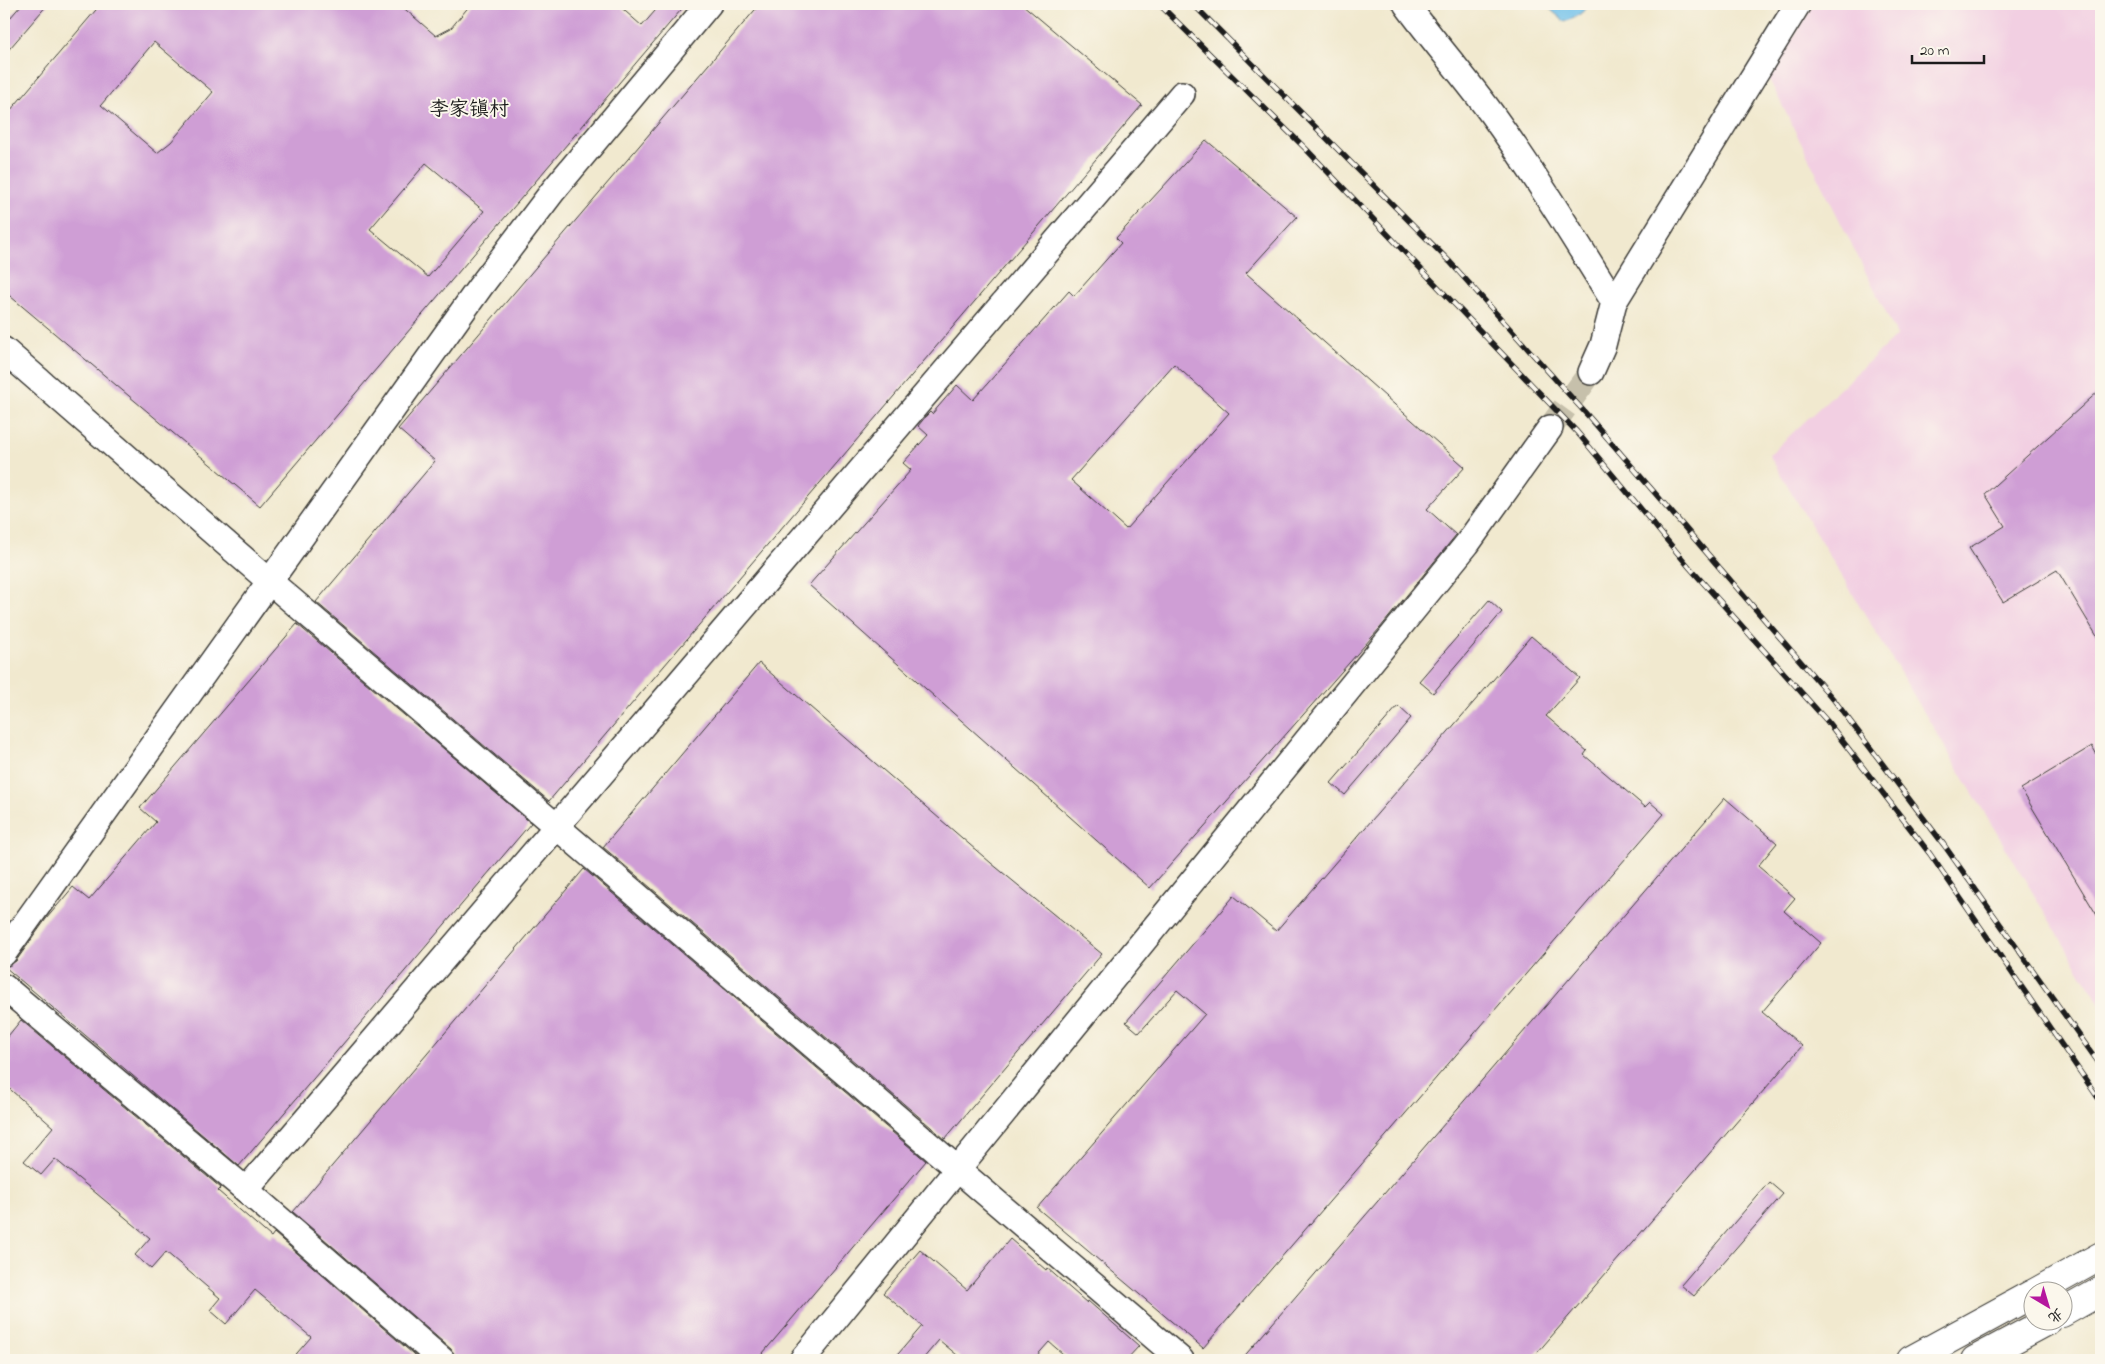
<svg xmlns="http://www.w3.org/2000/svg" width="2105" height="1364" font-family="'Indie Flower','LXGW WenKai TC',sans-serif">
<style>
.built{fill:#f2cfe2}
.water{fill:#6ec0ea;stroke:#456e83}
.building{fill:#cf9ed5;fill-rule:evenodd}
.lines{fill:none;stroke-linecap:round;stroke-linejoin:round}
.minor-tunnel{stroke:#c6c0ab;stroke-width:25;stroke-dasharray:25 12;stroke-linecap:butt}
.minor-casing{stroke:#3c3b37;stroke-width:28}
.major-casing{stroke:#3c3b37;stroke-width:30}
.minor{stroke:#fff;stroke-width:25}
.major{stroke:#fff;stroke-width:28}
.rail-casing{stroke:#1c1c1c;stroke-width:5.5}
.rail{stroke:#fbf7ec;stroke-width:4;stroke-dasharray:11;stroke-linecap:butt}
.labels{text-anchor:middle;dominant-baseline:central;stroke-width:4;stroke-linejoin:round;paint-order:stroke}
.quarter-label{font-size:20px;fill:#1c1c1c;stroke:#fbf7ec}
</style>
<rect width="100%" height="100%" fill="#fbf7ec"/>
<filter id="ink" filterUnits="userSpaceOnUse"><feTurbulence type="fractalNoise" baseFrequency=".02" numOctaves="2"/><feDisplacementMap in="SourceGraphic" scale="10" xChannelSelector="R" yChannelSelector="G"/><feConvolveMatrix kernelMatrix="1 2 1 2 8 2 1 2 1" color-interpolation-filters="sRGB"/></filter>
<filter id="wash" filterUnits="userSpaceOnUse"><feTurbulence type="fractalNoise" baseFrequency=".0096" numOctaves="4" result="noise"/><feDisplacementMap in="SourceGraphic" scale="20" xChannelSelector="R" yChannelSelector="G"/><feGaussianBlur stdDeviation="1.12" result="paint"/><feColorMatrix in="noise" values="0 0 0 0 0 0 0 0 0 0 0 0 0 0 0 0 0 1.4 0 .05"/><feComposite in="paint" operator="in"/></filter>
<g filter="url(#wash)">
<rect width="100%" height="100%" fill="#f1e9cf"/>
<polygon class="built" points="1814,4 2101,4 2101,1006 1769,455 1897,335 1768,77"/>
<polygon class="water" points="1544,4 1591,4 1580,14 1565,22"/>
<g id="blocks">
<g class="building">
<polygon points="22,4 48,4 4,55 4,25"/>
<path d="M101,4H399L436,36L451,28L471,4H617L642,26L661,4H686L260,506L4,291V118ZM154,42L213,92L171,142L157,153L101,105ZM426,163L484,211L428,277L370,229Z"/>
<polygon points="760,4 1022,4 1142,105 549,801 316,602 435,461 398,429"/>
<path d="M1206,140L1297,217L1246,273L1465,467L1427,509L1456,535L1380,628L1150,888L809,585L911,470L903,463L928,435L918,426L926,416L930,412L932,414L957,385L973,400L1069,291L1074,296L1121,243L1116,238ZM1174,364L1229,413L1126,529L1071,480Z"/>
<polygon points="2101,389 2101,643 2057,570 2003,602 1969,548 2005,526 1985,494"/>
<polygon points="1489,600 1502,612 1433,693 1419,681"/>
<polygon points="297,624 531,823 239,1166 5,967 16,961 46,919 73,887 89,900 156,822 140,808"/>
<polygon points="1531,636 1580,678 1546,716 1587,751 1584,755 1645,807 1650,802 1664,814 1203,1348 1037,1208 1205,1014 1177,990 1139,1033 1126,1022 1234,896 1276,931"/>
<polygon points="759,663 991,863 1102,954 945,1139 603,847"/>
<polygon points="1398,706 1411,718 1345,795 1331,783"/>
<polygon points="2092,746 2101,762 2101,922 2021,789"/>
<polygon points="1725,798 1777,843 1758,866 1795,898 1784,911 1821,943 1762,1012 1802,1046 1734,1125 1531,1360 1241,1360"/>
<polygon points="584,869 926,1161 757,1360 456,1360 451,1349 293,1212"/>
<polygon points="21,1020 221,1188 218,1191 271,1237 274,1233 420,1360 291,1360 311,1337 255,1290 226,1324 210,1310 220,1298 166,1252 151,1269 135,1255 150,1238 55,1159 41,1175 24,1161 53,1127 4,1084 4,1041"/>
<polygon points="1769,1182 1783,1194 1694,1296 1681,1285"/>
<polygon points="1010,1239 1046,1270 1047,1268 1087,1303 1088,1301 1139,1346 1126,1360 1070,1360 1049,1342 1033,1360 963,1360 939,1340 922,1360 893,1360 922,1326 883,1293 920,1250 967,1290"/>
</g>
</g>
</g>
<g filter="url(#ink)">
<use href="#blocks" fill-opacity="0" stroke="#3c3b37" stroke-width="1"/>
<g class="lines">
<polyline class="minor-tunnel" points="1550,428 1591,372"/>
<defs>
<g id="minor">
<path d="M1406,4C1433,41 1464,76 1491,113C1535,174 1574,238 1614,302L1798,4"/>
<polyline points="4,350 268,580 1181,1360"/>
<polyline points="1591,372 1603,345 1614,302"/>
<polyline points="4,953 480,287 553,191 709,4"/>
<polyline points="4,987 246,1190 442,1360"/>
<polyline points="246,1190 1182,94"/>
<polyline points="802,1360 1467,544 1550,428"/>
</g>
<g id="major">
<polyline points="2036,1292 2101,1256"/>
<polyline points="2062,1313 2101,1291"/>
<polyline points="1911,1360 2032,1294"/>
<polyline points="1975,1360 2046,1322"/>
</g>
</defs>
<use href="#minor" class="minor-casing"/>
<use href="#major" class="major-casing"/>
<use href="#minor" class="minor"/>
<use href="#major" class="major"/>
<defs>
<g id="rail">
<polyline points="1159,4 1306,149 1577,432 1690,568 1827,721 1930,854 2101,1102"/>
<polyline points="1193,4 1450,262 1590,418 1834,700 1944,845 2101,1066"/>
</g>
</defs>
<use href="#rail" class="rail-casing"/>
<use href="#rail" class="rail"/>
</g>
</g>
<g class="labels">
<g class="quarter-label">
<text x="469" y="110">李家镇村</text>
</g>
</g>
<rect width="2105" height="1364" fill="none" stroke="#fbf7ec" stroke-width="20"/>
<g transform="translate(2048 1306) rotate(142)"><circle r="24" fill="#fbf7ec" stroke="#a29f99"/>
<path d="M0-4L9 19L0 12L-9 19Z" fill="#b5179e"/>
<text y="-8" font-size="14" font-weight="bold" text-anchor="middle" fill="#1c1c1c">北</text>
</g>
<path d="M1912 55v8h72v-8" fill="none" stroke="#1c1c1c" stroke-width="2.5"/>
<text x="1920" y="55" font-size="15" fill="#1c1c1c" stroke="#fbf7ec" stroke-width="4" paint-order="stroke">20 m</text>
</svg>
